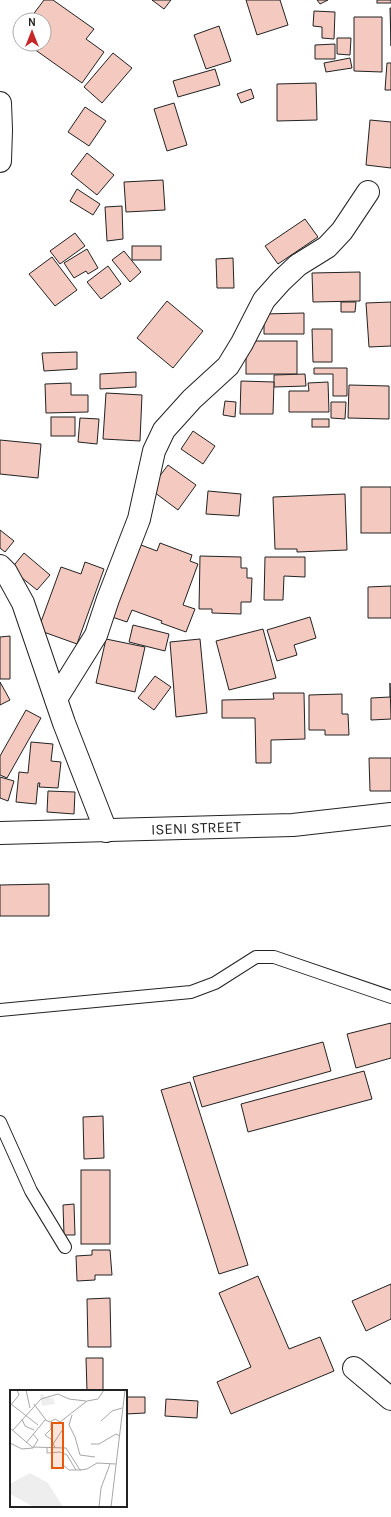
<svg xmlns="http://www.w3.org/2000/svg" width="391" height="1517" font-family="Karla,sans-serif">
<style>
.building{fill:#f3c9c0;stroke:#222}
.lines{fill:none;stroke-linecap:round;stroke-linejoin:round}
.service-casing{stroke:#222;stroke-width:14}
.minor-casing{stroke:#222;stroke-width:24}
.tertiary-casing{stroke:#222;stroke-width:24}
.service{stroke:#fff;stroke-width:12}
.minor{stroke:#fff;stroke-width:22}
.tertiary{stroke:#fff;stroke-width:22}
.labels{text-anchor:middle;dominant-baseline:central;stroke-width:3;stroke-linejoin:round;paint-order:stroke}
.street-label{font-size:15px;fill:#222;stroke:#fff}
.inset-road{fill:none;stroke:#a7a7a7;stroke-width:1}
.view{fill:#e8590c;fill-opacity:0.15;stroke:#e8590c;stroke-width:2}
.inset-edge{fill:none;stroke:#222;stroke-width:2}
</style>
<rect width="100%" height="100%" fill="#fff"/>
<g class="building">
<polygon points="44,0 53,0 94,29 86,39 104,52 82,83 27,44 44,44 44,20 29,20"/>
<polygon points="152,0 171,0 164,9"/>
<polygon points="246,0 280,0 288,25 257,35"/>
<polygon points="317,0 328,0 320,4"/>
<rect x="377" y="0" width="14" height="3"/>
<polygon points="390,8 391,8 391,46"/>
<polygon points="314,11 335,12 334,39 322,38 322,27 313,26"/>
<polygon points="354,17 382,17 382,72 354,71"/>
<polygon points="219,26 231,61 206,69 194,35"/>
<polygon points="337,38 351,38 350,55 337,54"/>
<polygon points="335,44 335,59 315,59 315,45"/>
<polygon points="113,53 132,68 102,103 84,87"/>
<polygon points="350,58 352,68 326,72 324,63"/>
<polygon points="387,63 391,63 391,90 385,90"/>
<polygon points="215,69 220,85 178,97 173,81"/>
<polygon points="316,83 317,120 277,121 277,84"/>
<polygon points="251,89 254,98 241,103 237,94"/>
<polygon points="174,103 187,145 167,151 154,109"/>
<polygon points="85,107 106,121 89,146 68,132"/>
<polygon points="370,120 391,122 391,168 366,165"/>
<polygon points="87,153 114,175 97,195 71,174"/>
<polygon points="163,180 165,210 126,212 124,182"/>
<polygon points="77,189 100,204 93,215 70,201"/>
<polygon points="122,206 123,239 107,241 105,207"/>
<polygon points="305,219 318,237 278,264 265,246"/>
<polygon points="75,233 85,246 60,264 50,251"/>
<rect x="132" y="246" width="29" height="14"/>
<polygon points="87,249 98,268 88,274 86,271 74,278 64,263"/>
<polygon points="124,251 141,272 130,282 112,260"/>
<polygon points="52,257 77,290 55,306 29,274"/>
<polygon points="233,258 234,288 217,288 216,259"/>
<polygon points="108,266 121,284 101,299 87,282"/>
<polygon points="360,272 360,301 313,302 312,273"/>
<polygon points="167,301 203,331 173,368 137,338"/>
<polygon points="341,302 356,302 355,312 341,312"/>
<polygon points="391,302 391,346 369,347 366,303"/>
<polygon points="304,313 304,334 264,334 264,314"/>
<polygon points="312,329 332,329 332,362 313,362"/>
<rect x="246" y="341" width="51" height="33"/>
<polygon points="77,352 77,369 44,371 42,353"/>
<polygon points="314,368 347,368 347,396 333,396 333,374 314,374"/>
<polygon points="136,372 136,387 100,389 100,374"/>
<polygon points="305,374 306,386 274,387 274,375"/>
<polygon points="241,381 274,382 273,414 240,414"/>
<polygon points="328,382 329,412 289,412 289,391 309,391 308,383"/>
<polygon points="71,383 71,395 88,395 88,412 46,413 45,384"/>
<polygon points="349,385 389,386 389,419 348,418"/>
<polygon points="106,393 142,395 140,441 103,439"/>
<polygon points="225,401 236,402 235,417 223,415"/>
<polygon points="331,402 346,402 345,419 331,418"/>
<rect x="51" y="417" width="24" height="19"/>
<polygon points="80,418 99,419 97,444 78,442"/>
<rect x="312" y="419" width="17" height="8"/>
<polygon points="193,431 215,446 203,464 181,449"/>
<polygon points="0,440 41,444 38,478 0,474"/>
<polygon points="168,465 196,485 178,510 150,489"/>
<rect x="361" y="487" width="30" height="46"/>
<polygon points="208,491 241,494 239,516 206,514"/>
<polygon points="345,494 347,550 297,552 297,549 275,549 273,497"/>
<polygon points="0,530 14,541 5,552 0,548"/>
<polygon points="133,542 157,551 160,543 192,555 190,561 198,564 183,605 195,609 186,632 161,623 162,621 132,610 127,622 106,615"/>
<polygon points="24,553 50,575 37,590 11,569"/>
<polygon points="200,556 241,557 241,568 247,568 247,578 252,578 251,602 241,602 241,614 212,613 212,609 199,609"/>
<polygon points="265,557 305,557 305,577 284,576 283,600 264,600"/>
<polygon points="85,562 104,569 77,644 38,630 61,567 81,574"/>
<polygon points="391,586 391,618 368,618 368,587"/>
<polygon points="310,617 316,638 294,645 297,655 277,661 267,630"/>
<polygon points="133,625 169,634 165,651 129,642"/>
<polygon points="263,629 276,678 229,690 216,641"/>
<polygon points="10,636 10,679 0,679 0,637"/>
<polygon points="106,639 145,647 135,692 96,683"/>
<polygon points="200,639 207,713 176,717 170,642"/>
<polygon points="155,676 171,687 154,710 138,698"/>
<polygon points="0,682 10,700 0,705"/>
<polygon points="390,683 391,719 371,720 371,698 390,697"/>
<polygon points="273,693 304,693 305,739 271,740 271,763 256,763 255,718 222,718 222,700 274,699"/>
<polygon points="342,694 342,714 348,714 349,735 325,735 325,730 309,730 309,695"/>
<polygon points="26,710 41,718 7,778 0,775 0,756"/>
<polygon points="31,742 53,744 51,761 61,762 58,788 39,787 40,783 38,783 36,804 16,802 19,772 28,773"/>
<polygon points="369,758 391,758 391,791 370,791"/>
<polygon points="0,777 14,781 8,801 0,798"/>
<polygon points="48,791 75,792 74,814 47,812"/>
<polygon points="49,884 49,916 0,916 0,885"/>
<polygon points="391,1023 391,1058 356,1068 347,1034"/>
<polygon points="323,1042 331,1071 202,1107 193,1077"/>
<polygon points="364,1071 372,1099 248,1132 241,1104"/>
<polygon points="190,1082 248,1265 219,1274 161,1090"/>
<polygon points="103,1116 104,1158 84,1159 83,1117"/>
<rect x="81" y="1170" width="29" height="74"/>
<polygon points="74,1204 75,1235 64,1235 63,1205"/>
<polygon points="92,1250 110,1250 112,1275 95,1275 95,1280 77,1281 76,1256 92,1255"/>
<polygon points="258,1276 289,1349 320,1337 334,1371 231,1414 217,1382 251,1367 219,1293"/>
<polygon points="391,1284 391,1319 366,1331 352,1301"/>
<polygon points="110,1298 111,1347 88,1347 87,1299"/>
<polygon points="86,1358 103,1358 103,1391 87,1391"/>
<polygon points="126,1397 145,1397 145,1413 126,1414"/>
<polygon points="166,1399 198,1401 197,1418 165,1416"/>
</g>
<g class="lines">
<defs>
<g id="service">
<polyline points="0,1010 191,992 215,983 256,957 274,957 391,997"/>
<polyline points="0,1122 31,1191 65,1247"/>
</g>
<g id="minor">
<polyline points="0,103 1,130 0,161"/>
<polyline points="0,566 6,572 23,603 64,723 106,831"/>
<polyline points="56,699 96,635 108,599 139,519 154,451 164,430 192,399 228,366 242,343 264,300 281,281 298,265 327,247 342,231 368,192"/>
<polyline points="354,1368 391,1399"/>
</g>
<polyline id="tertiary" points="0,833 293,825 391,814"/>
</defs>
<use href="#service" class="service-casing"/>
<use href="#minor" class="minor-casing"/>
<use href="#tertiary" class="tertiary-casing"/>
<use href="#service" class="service"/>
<use href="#minor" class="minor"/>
<use href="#tertiary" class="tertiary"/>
</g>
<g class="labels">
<g class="street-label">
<text transform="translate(196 828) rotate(-2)">ISENI STREET</text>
</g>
</g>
<g transform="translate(10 1390)">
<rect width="117" height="117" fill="#fff"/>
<path d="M33,4L35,7L43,8L45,14L32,16L30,5ZM20,83L38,93L53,117H24L0,104V94Z" fill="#eee"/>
<path class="inset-road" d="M16,0L20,18M1,14L28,35M24,14L36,30M0,16L9,5L7,0M62,25L59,35L65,47L70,65L85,67M12,29L15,36L24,40M91,31L102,21L112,18M41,33V39L35,45L42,50L45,58M0,38L22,57L56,58L70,80L77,79L87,73L106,74M3,40L31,9L48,4L59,9L76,11M0,53L12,59L23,58L28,50L23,44M16,53L35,30L40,32L45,29L50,32L77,11L88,9L94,0M43,54L53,39M81,54H89L106,44L110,46M37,58V63L50,62L57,65L66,80M52,74L59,80H71M89,117L91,98L100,74M101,117L115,0"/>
<path class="view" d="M42,33H53V78H42Z"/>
<rect width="117" height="117" class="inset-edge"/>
</g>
<g transform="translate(32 32)"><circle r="19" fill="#ffffff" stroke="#a7a7a7"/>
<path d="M0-3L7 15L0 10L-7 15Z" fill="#c62828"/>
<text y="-6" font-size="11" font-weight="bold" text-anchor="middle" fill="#222222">N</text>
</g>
</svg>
